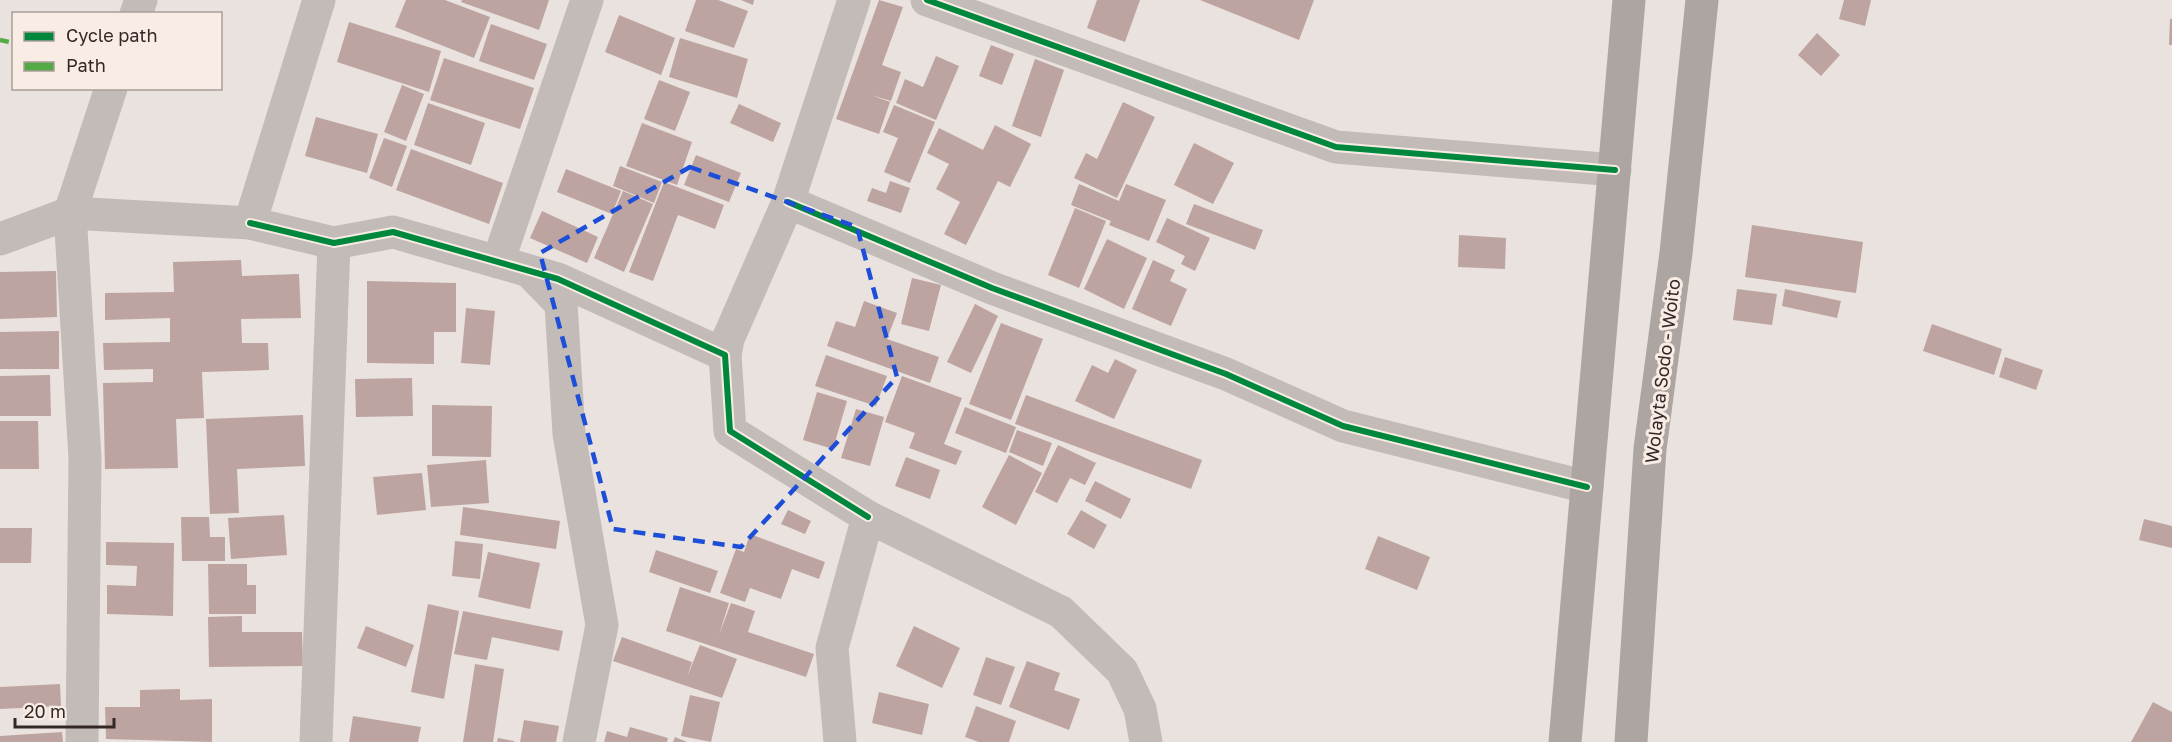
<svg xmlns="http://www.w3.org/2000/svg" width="2172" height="742" font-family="'Golos Text',sans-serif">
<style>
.building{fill:#bda4a0}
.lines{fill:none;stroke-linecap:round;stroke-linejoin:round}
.minor{stroke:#c3bbb7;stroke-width:33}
.trunk{stroke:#ada5a2;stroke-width:33}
.quiet{stroke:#54aa44;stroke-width:4.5;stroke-dasharray:9 4.5;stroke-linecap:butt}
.cycleway-casing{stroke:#f8ece5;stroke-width:10}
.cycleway{stroke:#00873e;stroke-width:6}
.marked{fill:none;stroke:#1d4ed8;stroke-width:4.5;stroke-dasharray:12 8;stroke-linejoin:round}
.labels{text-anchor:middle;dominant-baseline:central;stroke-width:6;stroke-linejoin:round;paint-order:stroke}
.street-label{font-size:18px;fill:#332826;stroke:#f8ece5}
</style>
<rect width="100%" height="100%" fill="#eae2de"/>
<g class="building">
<polygon points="406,0 445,0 490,17 474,58 395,27"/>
<polygon points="462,0 549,0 539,30 461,2"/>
<polygon points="696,0 718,0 748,11 734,48 685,31"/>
<polygon points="741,0 754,0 753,5"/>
<polygon points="879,0 903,7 882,65 901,72 891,101 871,95 890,102 879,134 836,119"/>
<polygon points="1097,0 1140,0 1125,42 1087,28"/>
<polygon points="1200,0 1314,0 1299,40"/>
<polygon points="1844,0 1871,0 1865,26 1839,19"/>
<polygon points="619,15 675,38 661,75 605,52"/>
<polygon points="2170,19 2172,19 2172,45 2169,45"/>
<polygon points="349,22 441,51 429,92 337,62"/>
<polygon points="491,24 547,44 534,80 479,61"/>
<polygon points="1817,33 1840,55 1821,76 1798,55"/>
<polygon points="680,38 748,59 737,98 669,77"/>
<polygon points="991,45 1014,54 1002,85 979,76"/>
<polygon points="936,56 959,66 936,120 896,103 905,79 923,87"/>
<polygon points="444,58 534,88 520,129 430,100"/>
<polygon points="1035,59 1064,70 1041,137 1012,126"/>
<polygon points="659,80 690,92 675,131 644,119"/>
<polygon points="402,85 424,94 406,141 384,132"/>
<polygon points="1123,102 1155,117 1117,198 1074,178 1086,153 1097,159"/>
<polygon points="428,103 485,123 471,165 414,145"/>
<polygon points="739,104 781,123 773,142 730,123"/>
<polygon points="894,105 935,122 910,183 884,172 898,138 883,132"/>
<polygon points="316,117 378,134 367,173 305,156"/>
<polygon points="642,123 692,142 677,185 626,166"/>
<polygon points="995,125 1031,144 1010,187 998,181 966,245 944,234 960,202 936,189 949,164 927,153 939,128 983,150"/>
<polygon points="384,138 407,146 392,187 369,178"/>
<polygon points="1194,143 1234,163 1213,204 1174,185"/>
<polygon points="411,149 503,183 489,224 396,190"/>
<polygon points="696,155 741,173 729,202 684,185"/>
<polygon points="620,166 662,182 654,203 613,186"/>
<polygon points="566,169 621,191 612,214 557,192"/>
<polygon points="890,181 910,188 901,213 867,201 872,188 886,193"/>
<polygon points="664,182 724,205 715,229 678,215 653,281 629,272"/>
<polygon points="1079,184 1119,201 1126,184 1166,200 1149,241 1109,225 1111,221 1071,205"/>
<polygon points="623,191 653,204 624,272 594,258"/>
<polygon points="1194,204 1263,230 1255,250 1186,224"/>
<polygon points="1075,208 1106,221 1079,288 1048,275"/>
<polygon points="542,211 598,237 587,263 530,238"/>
<polygon points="1167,218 1210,238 1195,271 1181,264 1185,256 1156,242"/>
<polygon points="1752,225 1863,242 1856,293 1745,277"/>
<polygon points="1459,235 1506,238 1505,269 1458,267"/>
<polygon points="1107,239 1147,258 1124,309 1084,289"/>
<polygon points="241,260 242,276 299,274 301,318 241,319 242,343 268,343 269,370 202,372 204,418 176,419 178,468 105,469 103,383 153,382 153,369 104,370 103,343 170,342 170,318 105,320 105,293 174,292 173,262"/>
<polygon points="1153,260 1175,270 1170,281 1187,289 1171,326 1132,309"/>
<polygon points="56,271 57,317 0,319 0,272"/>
<polygon points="912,278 941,285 929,331 901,324"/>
<polygon points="367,281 456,283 456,332 434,332 434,364 367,363"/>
<polygon points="1737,289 1777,294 1772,325 1733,320"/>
<polygon points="1785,289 1841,301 1837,318 1782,306"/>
<polygon points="864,301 897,313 887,339 939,357 930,383 827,346 836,321 855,327"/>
<polygon points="975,304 998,316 971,373 947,362"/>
<polygon points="466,308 495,311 490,365 461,363"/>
<polygon points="1001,323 1043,339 1011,420 969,404"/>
<polygon points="1932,324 2002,349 1994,375 1923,351"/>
<polygon points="59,331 59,369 0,369 0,332"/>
<polygon points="826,355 887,376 876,406 815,386"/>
<polygon points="2005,357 2043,370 2036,390 1999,377"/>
<polygon points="1115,359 1137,370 1114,419 1075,401 1092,365 1108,373"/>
<polygon points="50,375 51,416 0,416 0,376"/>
<polygon points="902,376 962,398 944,444 962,451 956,465 909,448 915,433 885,422"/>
<polygon points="412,378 413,416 356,417 355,379"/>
<polygon points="817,392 847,401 833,449 803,440"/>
<polygon points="1026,395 1202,460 1191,489 1015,424"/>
<polygon points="432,405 492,406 491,457 432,456"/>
<polygon points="965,407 1016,427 1006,453 955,433"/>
<polygon points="856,409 884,417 870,466 841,458"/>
<polygon points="303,415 305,466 237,469 239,513 210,514 206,419"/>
<polygon points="0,421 38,421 39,469 0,469"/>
<polygon points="1017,430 1052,443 1043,466 1009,452"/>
<polygon points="1058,445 1096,463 1085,485 1070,478 1057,503 1035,492"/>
<polygon points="1009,455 1042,473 1016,525 982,507"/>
<polygon points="906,457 940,470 930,499 895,486"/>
<polygon points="486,460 489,503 431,507 427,465"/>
<polygon points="422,473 426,510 377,515 373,477"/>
<polygon points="1095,481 1131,499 1121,519 1085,501"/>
<polygon points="463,507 560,521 556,549 460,535"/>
<polygon points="788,510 811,521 805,534 781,524"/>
<polygon points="1081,510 1107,525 1094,549 1067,534"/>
<polygon points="284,515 287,555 231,559 228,518"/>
<polygon points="181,517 209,517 210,537 225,537 225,561 182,561"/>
<polygon points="2144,519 2172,526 2172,548 2139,540"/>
<polygon points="0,528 32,528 31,563 0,563"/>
<polygon points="750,534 825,562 819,579 792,569 781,599 750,588 745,602 720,593 736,549 744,552"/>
<polygon points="1378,536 1430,557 1417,590 1365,569"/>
<polygon points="455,541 483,544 480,579 452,576"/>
<polygon points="106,542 174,543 173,616 107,614 107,585 136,586 137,566 106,565"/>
<polygon points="656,550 718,571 710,593 649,572"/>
<polygon points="488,552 540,563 530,609 478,597"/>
<polygon points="208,564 247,564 247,585 256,585 256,614 209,614"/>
<polygon points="680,587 729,603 719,635 731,603 755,611 748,632 814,654 806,677 666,631"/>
<polygon points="428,604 459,611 444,699 411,692"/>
<polygon points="463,611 563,631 559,651 492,637 487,660 454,654"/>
<polygon points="242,616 242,632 302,632 303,666 209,667 208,617"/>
<polygon points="366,626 414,645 406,667 357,648"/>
<polygon points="914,626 960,648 942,688 896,666"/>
<polygon points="622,637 692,662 687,677 700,645 737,659 722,698 613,661"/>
<polygon points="986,657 1015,667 1001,705 973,695"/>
<polygon points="1027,661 1060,673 1054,690 1080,699 1069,730 1009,707"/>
<polygon points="475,664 504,669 493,742 463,742"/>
<polygon points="60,684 61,706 0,709 0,687"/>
<polygon points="180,689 180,700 212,699 212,742 106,739 105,707 140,707 140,690"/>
<polygon points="879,692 929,704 922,735 872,723"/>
<polygon points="690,695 720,702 711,742 681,736"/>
<polygon points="2153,702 2172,712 2172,742 2131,742"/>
<polygon points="976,706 1016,721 1009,742 979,742 965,737"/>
<polygon points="353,716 421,727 418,742 349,742"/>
<polygon points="524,720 559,726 556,742 520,742"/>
<polygon points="630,727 668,738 667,742 604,742 607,731 627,737"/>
<polygon points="62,732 63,742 0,742 0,736"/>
<polygon points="675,737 687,742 673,742"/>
<polygon points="498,738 514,741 514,742 497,742"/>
</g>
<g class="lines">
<g class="minor">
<polyline points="927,0 1336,147 1615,170"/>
<polyline points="136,14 141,0"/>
<polyline points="788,202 992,288 1226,374 1343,426 1587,487"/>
<polyline points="250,223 334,243 393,232 558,279 725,355 730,431 868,517"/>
<polyline points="0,239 70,213 250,223 319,0"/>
<polyline points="498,262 587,0"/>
<polyline points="531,273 561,304 569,434 602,625 579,742"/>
<polyline points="725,355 728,339 788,202 854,0"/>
<polyline points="82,742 85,458 70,213 111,88"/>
<polyline points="316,742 334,243"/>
<polyline points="840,742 832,648 868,517 1061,612 1122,671 1140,709 1146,742"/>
</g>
<g class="trunk">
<polyline points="1565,742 1629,0"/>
<polyline points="1631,742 1650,449 1676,253 1702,0"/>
</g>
<polyline class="quiet" points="0,40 14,43"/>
<defs>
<g id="cycleway">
<polyline points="927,0 1336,147 1615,170"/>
<polyline points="788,202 992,288 1226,374 1343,426 1587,487"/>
<polyline points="250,223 334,243 393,232 558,279 725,355 730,431 868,517"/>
</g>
</defs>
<use href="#cycleway" class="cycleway-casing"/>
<use href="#cycleway" class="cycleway"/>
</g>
<path class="marked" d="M690,167L857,227L897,377L741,547L613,529L540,253Z"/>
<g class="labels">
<g class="street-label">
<text transform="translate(1662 371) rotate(-83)">Wolayta Sodo - Woito</text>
</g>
</g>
<rect x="12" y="12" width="210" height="78" fill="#f8ece5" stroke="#a99e99" stroke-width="1.5"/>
<rect x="24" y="32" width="30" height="9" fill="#00873e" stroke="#a99e99" stroke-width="1.5"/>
<text x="66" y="42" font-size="18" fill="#332826">Cycle path</text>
<rect x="24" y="62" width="30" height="9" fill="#54aa44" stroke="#a99e99" stroke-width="1.5"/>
<text x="66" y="72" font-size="18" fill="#332826">Path</text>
<path d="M15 718v9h99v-9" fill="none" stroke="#332826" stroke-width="3"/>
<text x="24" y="718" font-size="18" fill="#332826" stroke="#f8ece5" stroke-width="4.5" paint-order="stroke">20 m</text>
</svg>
